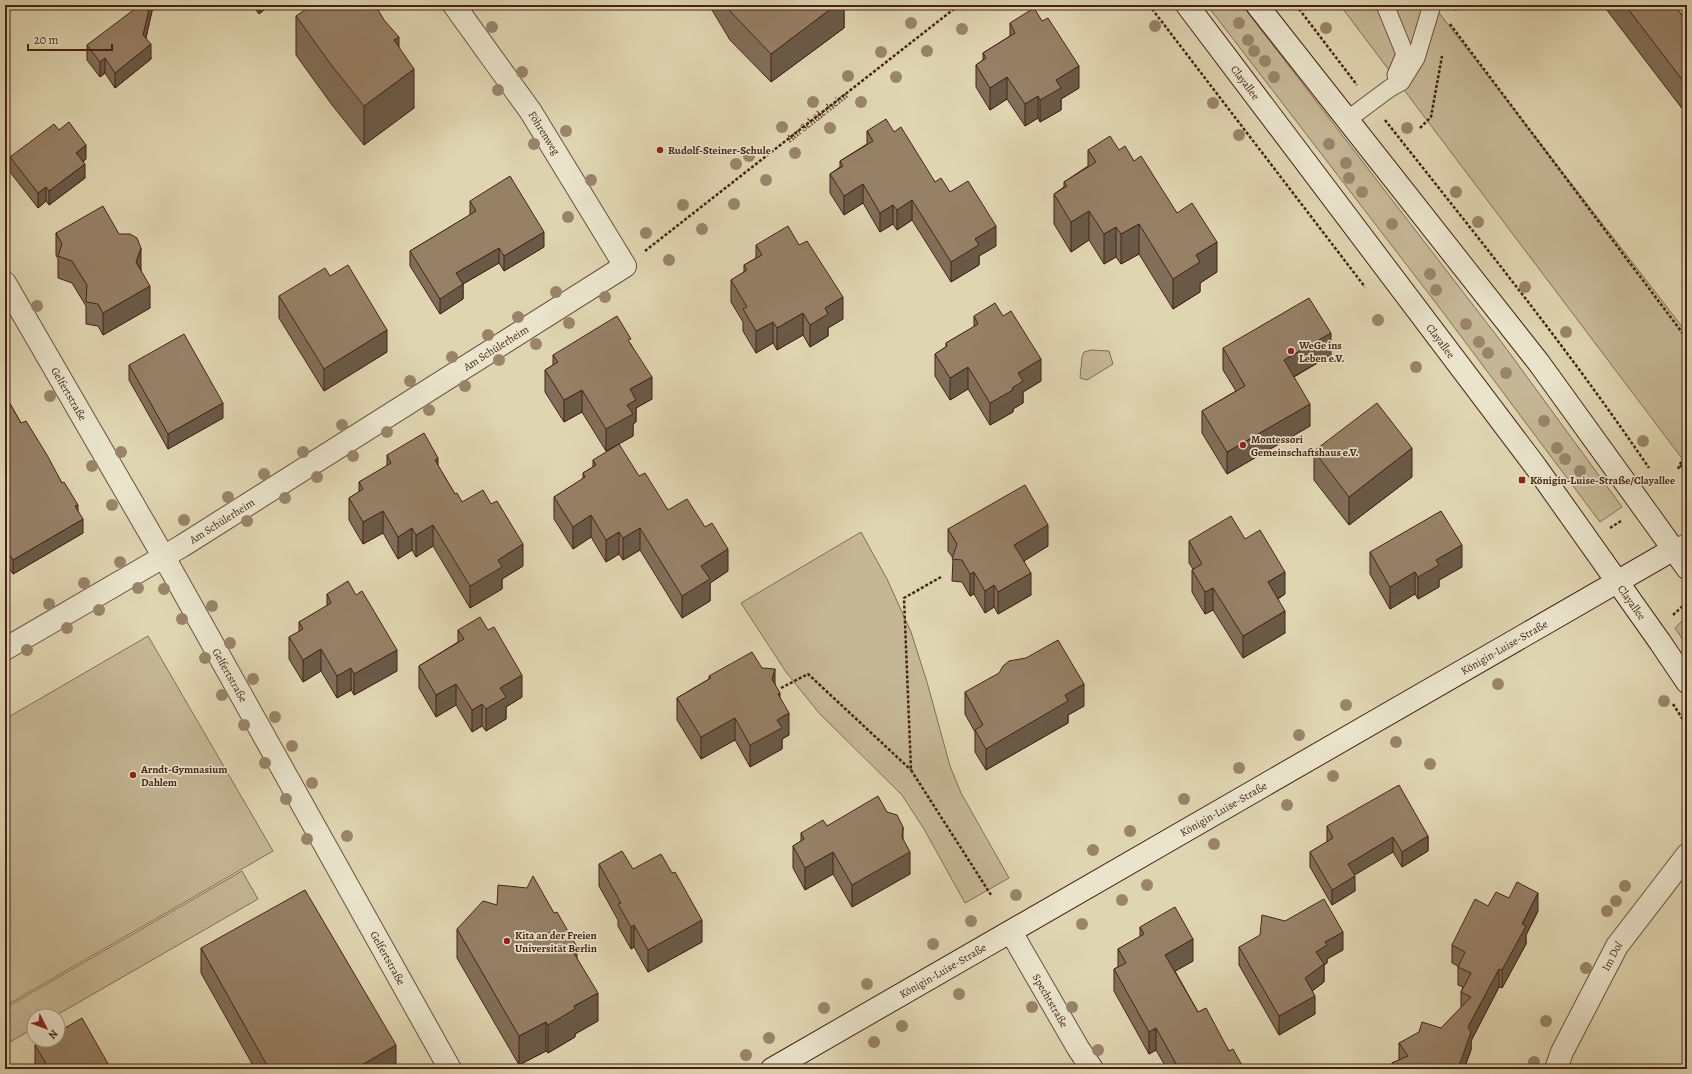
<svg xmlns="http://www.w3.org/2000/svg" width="1692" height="1074" font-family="Alegreya,serif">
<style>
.green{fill:#c5b796;stroke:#866d56}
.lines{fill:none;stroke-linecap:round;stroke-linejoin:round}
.lane-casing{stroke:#6c503c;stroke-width:19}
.street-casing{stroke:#6c503c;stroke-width:24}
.secondary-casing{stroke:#462315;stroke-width:24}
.path{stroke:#462315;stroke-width:2.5;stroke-dasharray:3 2;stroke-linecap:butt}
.lane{stroke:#eae4cc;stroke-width:17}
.street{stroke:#eae4cc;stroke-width:22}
.secondary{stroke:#eae4cc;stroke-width:22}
.tree{fill:#99846a}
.wall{fill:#816e58;stroke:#462315}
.shaded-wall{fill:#695a47;stroke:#462315}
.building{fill:#968066;stroke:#462315}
.poi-dot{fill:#8f2418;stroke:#eae4cc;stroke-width:1.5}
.labels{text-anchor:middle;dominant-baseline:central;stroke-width:3.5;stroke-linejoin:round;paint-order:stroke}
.street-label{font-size:11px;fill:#462315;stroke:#eae4cc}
.poi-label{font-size:11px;font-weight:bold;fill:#462315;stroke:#eae4cc;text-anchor:start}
</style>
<rect width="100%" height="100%" fill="#dfd5b1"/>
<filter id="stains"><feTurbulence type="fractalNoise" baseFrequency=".005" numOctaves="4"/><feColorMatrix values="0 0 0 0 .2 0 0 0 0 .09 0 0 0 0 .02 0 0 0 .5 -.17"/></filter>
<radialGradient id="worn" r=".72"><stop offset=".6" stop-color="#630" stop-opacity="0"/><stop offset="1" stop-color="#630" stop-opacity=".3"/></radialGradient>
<g class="green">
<polygon points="1207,5 1242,5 1503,344 1622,507 1600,522 1439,307"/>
<polygon points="1340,5 1433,5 1687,333 1687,465"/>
<polygon points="1091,350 1109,351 1113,364 1087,380 1080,378 1082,357 1084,352"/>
<polygon points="861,532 887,579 911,632 927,682 950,766 961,793 1009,878 965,903 924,829 902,795 819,713 786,672 741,603"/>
<polygon points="1687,616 1687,646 1675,628"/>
<polygon points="148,636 273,851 5,1006 5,719"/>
<polygon points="242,871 258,899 55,1016 34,1016 34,1028 5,1045 5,1008"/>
</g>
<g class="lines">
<defs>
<g id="lane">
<polyline points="1385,5 1405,54 1396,75"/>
<polyline points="1347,120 1390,88 1401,82 1416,58 1432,5"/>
<polyline points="1674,549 1687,542"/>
</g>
<g id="street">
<path id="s2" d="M5,283L173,573L450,1069"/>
<path id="s3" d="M5,649L182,546L625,266L531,112L454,5"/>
<path id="s4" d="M1011,932L1078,1048L1092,1069"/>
<path id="s5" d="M1556,1069L1562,1052L1617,946L1687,855"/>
</g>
<g id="secondary">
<path id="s6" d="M1187,5L1536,467L1660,642L1687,682"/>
<polyline points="1257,5 1539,363 1687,568"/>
<path id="s7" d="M772,1069L1674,549"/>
</g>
</defs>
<use href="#lane" class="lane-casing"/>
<use href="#street" class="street-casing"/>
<use href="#secondary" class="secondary-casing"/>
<g class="path">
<polyline points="1149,5 1365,287"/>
<polyline points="1296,5 1357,85"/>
<polyline points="1454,10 1460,5"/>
<polyline points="1450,24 1687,339"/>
<path d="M1385,120C1475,234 1567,347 1649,468"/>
<polyline points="1420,128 1431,117 1442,56"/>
<path id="s1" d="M645,251L959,5"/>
<polyline points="1680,467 1687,461"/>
<polyline points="1678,469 1687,449"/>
<polyline points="1610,528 1621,521"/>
<polyline points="941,577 904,598 911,770 991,895"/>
<polyline points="1673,615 1687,602"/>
<polyline points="781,688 808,674 911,770"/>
<polyline points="1673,704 1687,726"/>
</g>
<use href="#lane" class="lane"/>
<use href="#street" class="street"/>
<use href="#secondary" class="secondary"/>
</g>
<g class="tree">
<circle cx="911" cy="23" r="6"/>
<circle cx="1239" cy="23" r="6"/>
<circle cx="1155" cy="26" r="6"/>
<circle cx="492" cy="27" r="6"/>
<circle cx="1326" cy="28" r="6"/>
<circle cx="962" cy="29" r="6"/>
<circle cx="1248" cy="40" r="6"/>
<circle cx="927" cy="51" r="6"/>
<circle cx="1254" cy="51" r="6"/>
<circle cx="881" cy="52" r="6"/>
<circle cx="1265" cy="61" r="6"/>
<circle cx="522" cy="72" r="6"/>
<circle cx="848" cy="76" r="6"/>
<circle cx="896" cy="77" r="6"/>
<circle cx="1274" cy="77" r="6"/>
<circle cx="498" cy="90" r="6"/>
<circle cx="813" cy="102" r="6"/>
<circle cx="861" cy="102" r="6"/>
<circle cx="1213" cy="103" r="6"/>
<circle cx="782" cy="127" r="6"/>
<circle cx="830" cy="128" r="6"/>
<circle cx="1407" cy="128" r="6"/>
<circle cx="566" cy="131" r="6"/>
<circle cx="1239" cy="135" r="6"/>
<circle cx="534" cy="144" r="6"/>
<circle cx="1329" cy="144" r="6"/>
<circle cx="795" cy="153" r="6"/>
<circle cx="749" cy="156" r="6"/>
<circle cx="1346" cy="163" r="6"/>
<circle cx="736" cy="164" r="6"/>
<circle cx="1349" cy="178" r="6"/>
<circle cx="591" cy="180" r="6"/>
<circle cx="766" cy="180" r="6"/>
<circle cx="1362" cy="192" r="6"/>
<circle cx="1456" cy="192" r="6"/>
<circle cx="734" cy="204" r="6"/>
<circle cx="683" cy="205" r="6"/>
<circle cx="568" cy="217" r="6"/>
<circle cx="1478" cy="222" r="6"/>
<circle cx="1392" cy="224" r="6"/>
<circle cx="702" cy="229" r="6"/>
<circle cx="646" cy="233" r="6"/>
<circle cx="669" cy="260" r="6"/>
<circle cx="1430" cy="274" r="6"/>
<circle cx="1525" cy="287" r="6"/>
<circle cx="1436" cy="290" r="6"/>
<circle cx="556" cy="292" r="6"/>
<circle cx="605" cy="297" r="6"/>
<circle cx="37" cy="306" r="6"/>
<circle cx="518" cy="317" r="6"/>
<circle cx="1378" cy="320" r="6"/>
<circle cx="569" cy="323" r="6"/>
<circle cx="1466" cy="324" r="6"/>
<circle cx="1566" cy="332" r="6"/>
<circle cx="488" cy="335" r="6"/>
<circle cx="1479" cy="342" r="6"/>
<circle cx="536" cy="344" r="6"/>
<circle cx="1488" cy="353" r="6"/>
<circle cx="452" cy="357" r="6"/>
<circle cx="499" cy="360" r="6"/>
<circle cx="1416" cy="367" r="6"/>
<circle cx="1506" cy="373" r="6"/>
<circle cx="410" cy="381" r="6"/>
<circle cx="465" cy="386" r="6"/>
<circle cx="50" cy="396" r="6"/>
<circle cx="429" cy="410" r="6"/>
<circle cx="1544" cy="421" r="6"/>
<circle cx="342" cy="425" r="6"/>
<circle cx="387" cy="432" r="6"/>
<circle cx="1643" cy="441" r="6"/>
<circle cx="1557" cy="448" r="6"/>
<circle cx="121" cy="452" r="6"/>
<circle cx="303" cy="452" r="6"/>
<circle cx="353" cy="456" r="6"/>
<circle cx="1565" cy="459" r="6"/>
<circle cx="92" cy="466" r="6"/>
<circle cx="1580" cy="471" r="6"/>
<circle cx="264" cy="474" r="6"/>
<circle cx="317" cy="477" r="6"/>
<circle cx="228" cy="497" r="6"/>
<circle cx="285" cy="498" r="6"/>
<circle cx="112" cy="505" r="6"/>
<circle cx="184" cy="520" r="6"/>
<circle cx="247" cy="521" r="6"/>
<circle cx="120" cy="562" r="6"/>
<circle cx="84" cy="583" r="6"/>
<circle cx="138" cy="588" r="6"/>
<circle cx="164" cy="589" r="6"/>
<circle cx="49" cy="604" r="6"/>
<circle cx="212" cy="606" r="6"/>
<circle cx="99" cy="610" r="6"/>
<circle cx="182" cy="619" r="6"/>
<circle cx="67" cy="628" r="6"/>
<circle cx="230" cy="643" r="6"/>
<circle cx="27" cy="650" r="6"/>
<circle cx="205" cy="658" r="6"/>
<circle cx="253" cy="679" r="6"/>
<circle cx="1498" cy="684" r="6"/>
<circle cx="222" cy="695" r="6"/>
<circle cx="1664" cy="701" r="6"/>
<circle cx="1346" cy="705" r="6"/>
<circle cx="275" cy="717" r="6"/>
<circle cx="244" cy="725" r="6"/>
<circle cx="1299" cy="735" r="6"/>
<circle cx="1396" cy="742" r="6"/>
<circle cx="292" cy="746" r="6"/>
<circle cx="265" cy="763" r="6"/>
<circle cx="1430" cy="764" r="6"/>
<circle cx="1239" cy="768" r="6"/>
<circle cx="1333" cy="776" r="6"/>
<circle cx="312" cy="783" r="6"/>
<circle cx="286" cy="799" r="6"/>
<circle cx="1184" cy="799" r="6"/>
<circle cx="1287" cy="805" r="6"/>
<circle cx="1130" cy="831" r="6"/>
<circle cx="347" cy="836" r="6"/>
<circle cx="307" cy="839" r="6"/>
<circle cx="1214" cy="844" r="6"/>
<circle cx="1093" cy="850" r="6"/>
<circle cx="1147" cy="885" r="6"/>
<circle cx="1625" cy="886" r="6"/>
<circle cx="1016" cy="895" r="6"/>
<circle cx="1122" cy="900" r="6"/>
<circle cx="1616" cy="901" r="6"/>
<circle cx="1607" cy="911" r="6"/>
<circle cx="971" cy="921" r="6"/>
<circle cx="1082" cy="924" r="6"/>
<circle cx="933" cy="944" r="6"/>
<circle cx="1586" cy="968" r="6"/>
<circle cx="867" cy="984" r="6"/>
<circle cx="959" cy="994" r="6"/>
<circle cx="1032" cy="1007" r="6"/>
<circle cx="1072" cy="1007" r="6"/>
<circle cx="824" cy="1008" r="6"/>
<circle cx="1546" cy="1021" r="6"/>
<circle cx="902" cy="1026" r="6"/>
<circle cx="769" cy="1038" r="6"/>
<circle cx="874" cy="1042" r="6"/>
<circle cx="1098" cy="1050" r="6"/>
<circle cx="746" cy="1055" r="6"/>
<circle cx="1534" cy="1062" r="6"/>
</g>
<g class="wall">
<polygon points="152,5 152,11 146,38 151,59 115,88 105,73 100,77 87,60 87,45"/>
<polygon points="252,5 270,5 259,14"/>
<polygon points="709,5 844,5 844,28 771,82 730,40"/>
<polygon points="1603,5 1674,5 1687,22 1687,115"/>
<polygon points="369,7 399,48 414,108 364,145 332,105 296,55 296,16"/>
<polygon points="1010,23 1079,88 1061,99 1061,110 1040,122 1038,118 1025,126 1007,99 990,110 976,87 976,65 983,60 983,53 1010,36"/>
<polygon points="59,130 86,159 83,162 85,178 49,205 46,201 38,208 10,172 10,157"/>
<polygon points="867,131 894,132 935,182 950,192 996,246 979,256 979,265 951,282 912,220 897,230 893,224 880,232 863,203 844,215 830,193 830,174 840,167 840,161 867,144"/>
<polygon points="1088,150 1119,150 1134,161 1177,213 1217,272 1200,283 1200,292 1173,309 1139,254 1121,264 1116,257 1104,264 1089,240 1071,252 1054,224 1054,194 1064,187 1064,182 1088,166"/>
<polygon points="470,201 544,247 504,271 499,263 463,284 463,299 440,314 410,266 410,251 470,215"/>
<polygon points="56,233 119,234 141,270 150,308 103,335 98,326 86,324 86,306 72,283 58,278 58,259 56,255"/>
<polygon points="756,245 843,319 828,328 828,336 810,347 803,335 777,350 773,343 756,353 743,331 743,322 731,302 731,280 744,272 744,265 756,258"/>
<polygon points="330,276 387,352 324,391 279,318 279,296"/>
<polygon points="974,316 1041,381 1023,392 1023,403 1013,409 1013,412 990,425 968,389 950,400 935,376 935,354 946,347 946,343 974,327"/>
<polygon points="631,344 652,399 636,408 636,422 633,424 633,436 606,451 582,412 564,422 545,392 545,370 553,365 553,355"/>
<polygon points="1223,348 1331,355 1294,377 1310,426 1227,474 1202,433 1202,411 1236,391 1223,370"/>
<polygon points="129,365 223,418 168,449 129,380"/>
<polygon points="5,395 21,423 62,483 78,511 83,533 13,574 5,561"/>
<polygon points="1314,451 1412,477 1349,525 1314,480"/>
<polygon points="387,455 438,466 455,494 523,566 502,579 502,589 470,608 433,546 416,557 412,550 398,559 383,533 363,544 349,520 349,498 359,492 359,482 387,466"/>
<polygon points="593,460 639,476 668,510 728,571 710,583 710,601 682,618 640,550 623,560 619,554 606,562 591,537 573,549 554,519 554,497 583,479 583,473 593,467"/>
<polygon points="948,529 1048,546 1024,561 1031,595 998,614 994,607 985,613 974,594 970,596 962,582 952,581 953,558 948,551"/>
<polygon points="1245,539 1285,594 1278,599 1285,633 1243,658 1213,610 1205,614 1192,592 1192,570 1193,569 1189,563 1189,541"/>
<polygon points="1370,552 1462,567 1439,580 1439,587 1418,599 1415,594 1390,609 1370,574"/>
<polygon points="327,594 397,671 354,695 351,690 337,698 321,671 303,682 289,659 289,637 299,632 299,622 327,606"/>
<polygon points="458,630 522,697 506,707 506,719 486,731 482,726 472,732 456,705 436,717 419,688 419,666 458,642"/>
<polygon points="762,668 775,684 780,699 789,735 782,739 782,749 750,767 735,740 701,759 677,720 677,698 709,679 709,676"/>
<polygon points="965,692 1084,706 1068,715 1068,723 986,770 975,752 975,732 965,714"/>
<polygon points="887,812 903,839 910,874 852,907 833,874 805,890 793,868 793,846 801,841 801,833 827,826"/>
<polygon points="1327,826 1428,836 1428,851 1402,867 1393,852 1354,875 1355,891 1332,905 1310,867 1310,852 1327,842"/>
<polygon points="599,864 633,869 702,942 648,972 634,947 631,949 618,926 618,920 599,886"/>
<polygon points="1509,898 1538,911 1526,935 1526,944 1502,988 1499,987 1471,1041 1471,1050 1464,1069 1392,1069 1392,1063 1399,1060 1399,1043 1441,1028 1461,1008 1461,992 1463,987 1458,985 1458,966 1452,963 1452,945 1488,906"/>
<polygon points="1140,927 1193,961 1175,971 1198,1012 1244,1069 1167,1069 1156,1050 1149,1054 1114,991 1114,969 1118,967 1118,949 1140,937"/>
<polygon points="457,929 577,958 598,1021 575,1034 575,1037 548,1053 546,1051 519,1065 457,958"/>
<polygon points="1239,947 1343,950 1327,959 1327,963 1324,965 1324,982 1312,991 1315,1014 1279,1035 1239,965"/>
<polygon points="201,948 396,1069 255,1069 201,973"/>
<polygon points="35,1045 111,1069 35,1069"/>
</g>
<g class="shaded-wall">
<polygon points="150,5 152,5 152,11 143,50 143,35"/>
<polygon points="259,5 270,5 259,14"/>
<polygon points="836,5 844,5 844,28 771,82 771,54"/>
<polygon points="399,37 399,76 394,40"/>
<polygon points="151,44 151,59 115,88 115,73"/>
<polygon points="105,58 105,73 100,77 100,62"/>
<polygon points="1079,66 1079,88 1061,99 1061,110 1040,122 1040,100 1056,80"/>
<polygon points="414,69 414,108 364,145 364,106"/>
<polygon points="1007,77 1007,99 990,110 990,88"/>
<polygon points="1038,96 1038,118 1025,126 1025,104"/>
<polygon points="86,145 86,159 76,167 76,153"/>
<polygon points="85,164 85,178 49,205 49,191"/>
<polygon points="863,184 863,203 844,215 844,196"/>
<polygon points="46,187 46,201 38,208 38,193"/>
<polygon points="912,200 912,220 897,230 897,210"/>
<polygon points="893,205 893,224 880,232 880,213"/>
<polygon points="1089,211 1089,240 1071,252 1071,222"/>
<polygon points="1139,224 1139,254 1121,264 1121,234"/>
<polygon points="996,226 996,246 979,256 979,265 951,282 951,262 975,239"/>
<polygon points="1116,227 1116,257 1104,264 1104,234"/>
<polygon points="544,232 544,247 504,271 504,256"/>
<polygon points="1217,242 1217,272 1200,283 1200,292 1173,309 1173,279 1196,255"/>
<polygon points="141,248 141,270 136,262"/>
<polygon points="499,248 499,263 463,284 463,299 440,314 440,299 456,273"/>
<polygon points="150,286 150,308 103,335 103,313"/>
<polygon points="843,297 843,319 828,328 828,336 810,347 810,325 825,308"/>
<polygon points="803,313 803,335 777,350 777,328"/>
<polygon points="773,322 773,343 756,353 756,331"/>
<polygon points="387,330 387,352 324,391 324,369"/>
<polygon points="1331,333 1331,355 1284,382 1284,360"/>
<polygon points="1041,359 1041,381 1023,392 1023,403 1013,409 1013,412 990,425 990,403 1012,388 1018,373"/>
<polygon points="968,367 968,389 950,400 950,378"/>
<polygon points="652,377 652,399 636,408 636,422 633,424 633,436 606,451 606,429 630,389"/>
<polygon points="582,390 582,412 564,422 564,400"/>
<polygon points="223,403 223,418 168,449 168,434"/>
<polygon points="1310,404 1310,426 1227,474 1227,452"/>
<polygon points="1412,448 1412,477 1349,525 1349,497"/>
<polygon points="438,458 438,480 435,460"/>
<polygon points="78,505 78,519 75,506"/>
<polygon points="383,511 383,533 363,544 363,522"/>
<polygon points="591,515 591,537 573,549 573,527"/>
<polygon points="83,519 83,533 13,574 13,560"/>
<polygon points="433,525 433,546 416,557 416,535"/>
<polygon points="1048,525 1048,546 1014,567 1014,545"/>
<polygon points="412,528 412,550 398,559 398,537"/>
<polygon points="640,528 640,550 623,560 623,538"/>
<polygon points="619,532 619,554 606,562 606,540"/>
<polygon points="523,544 523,566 502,579 502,589 470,608 470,586 498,560"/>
<polygon points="1462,545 1462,567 1439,580 1439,587 1418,599 1418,577 1436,560"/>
<polygon points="728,549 728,571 710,583 710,601 682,618 682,596 701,566"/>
<polygon points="974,572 974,594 970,596 970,574"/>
<polygon points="1285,572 1285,594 1268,604 1268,582"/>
<polygon points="1415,572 1415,594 1390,609 1390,587"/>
<polygon points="1031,573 1031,595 998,614 998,592"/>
<polygon points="994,585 994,607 985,613 985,591"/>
<polygon points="1213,588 1213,610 1205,614 1205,592"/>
<polygon points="1285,611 1285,633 1243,658 1243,636"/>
<polygon points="321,649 321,671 303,682 303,660"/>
<polygon points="397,650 397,671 354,695 354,674"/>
<polygon points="351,668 351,690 337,698 337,676"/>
<polygon points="775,669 775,691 772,679"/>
<polygon points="522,675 522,697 506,707 506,719 486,731 486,709 500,688"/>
<polygon points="456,684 456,705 436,717 436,695"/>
<polygon points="1084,684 1084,706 1068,715 1068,723 986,770 986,749 1065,695"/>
<polygon points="780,693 780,715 778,694"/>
<polygon points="482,704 482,726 472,732 472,710"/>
<polygon points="789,713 789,735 782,739 782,749 750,767 750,745 777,720"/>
<polygon points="735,718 735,740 701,759 701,737"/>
<polygon points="903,827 903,849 910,852 910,874 852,907 852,885 902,837"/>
<polygon points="1428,836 1428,851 1402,867 1402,852"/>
<polygon points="1393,837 1393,852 1348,879 1348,864"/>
<polygon points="833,852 833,874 805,890 805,868"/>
<polygon points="1355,876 1355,891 1332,905 1332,890"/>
<polygon points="1538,893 1538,911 1526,935 1526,944 1502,988 1502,970 1522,924"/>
<polygon points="702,920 702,942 648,972 648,950"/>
<polygon points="634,925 634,947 631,949 631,927"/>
<polygon points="1343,932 1343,950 1327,959 1327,963 1324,965 1324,982 1305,996 1305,978 1316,952 1325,942"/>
<polygon points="1193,939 1193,961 1165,977 1165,955"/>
<polygon points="577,947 577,976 572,950"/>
<polygon points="1499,969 1499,987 1471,1041 1471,1050 1464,1069 1458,1069 1468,1027"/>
<polygon points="598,993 598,1021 575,1034 575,1037 548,1053 548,1025 574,1006"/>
<polygon points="1315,996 1315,1014 1279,1035 1279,1016"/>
<polygon points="546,1022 546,1051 519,1065 519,1036"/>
<polygon points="1156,1028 1156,1050 1149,1054 1149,1032"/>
<polygon points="396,1045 396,1069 355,1069"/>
</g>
<g class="building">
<polygon points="140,5 150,5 143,35 151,44 115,73 105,58 100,62 87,45"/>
<polygon points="312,5 368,5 369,7 371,5 375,5 384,20 399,37 394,40 414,69 364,106 332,66 296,16"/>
<polygon points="726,5 836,5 771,54 730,11"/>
<polygon points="1625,5 1674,5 1687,22 1687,86"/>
<polygon points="1034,8 1042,21 1048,18 1079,66 1056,80 1061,88 1040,100 1038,96 1025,104 1007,77 990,88 976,65 986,58 983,53 1015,33 1010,23"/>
<polygon points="886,119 894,132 901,127 935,182 941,178 950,192 968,181 996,226 975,239 979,245 951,262 912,200 897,210 893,205 880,213 863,184 844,196 830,174 843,166 840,161 873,141 867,131"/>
<polygon points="69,122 86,145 76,153 85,164 49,191 46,187 38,193 10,157 54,124 59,130"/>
<polygon points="1110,136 1119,150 1125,146 1134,161 1141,156 1177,213 1192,203 1217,242 1196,255 1200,262 1173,279 1139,224 1121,234 1116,227 1104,234 1089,211 1071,222 1054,194 1067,186 1064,182 1096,162 1088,150"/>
<polygon points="510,176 544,232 504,256 499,248 456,273 463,284 440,299 410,251 476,211 470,201"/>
<polygon points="103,206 119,234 130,234 137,238 141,248 136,262 150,286 103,313 98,304 86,302 87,285 72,261 58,256 62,244 56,233"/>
<polygon points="788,226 799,245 807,241 843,297 825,308 828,314 810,325 803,313 777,328 773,322 756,331 743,309 747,307 731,280 747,270 744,265 762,255 756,245"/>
<polygon points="348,265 387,330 324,369 279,296 325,268 330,276"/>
<polygon points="1309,298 1331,333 1284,360 1310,404 1227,452 1202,411 1245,386 1223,348"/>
<polygon points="995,303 1003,316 1011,311 1041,359 1018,373 1023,381 1012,388 1013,390 990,403 968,367 950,378 935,354 947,346 946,343 978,324 974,316"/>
<polygon points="617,316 631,339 628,340 652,377 630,389 636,400 627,405 633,414 606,429 582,390 564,400 545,370 558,362 553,355"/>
<polygon points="184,334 223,403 168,434 129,365"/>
<polygon points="5,395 21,423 26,421 47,455 62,483 64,482 78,505 75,506 83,519 13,560 5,547"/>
<polygon points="1377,403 1412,448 1349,497 1314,451"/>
<polygon points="424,433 438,458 435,460 455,494 457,493 462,502 483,490 491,504 497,501 523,544 498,560 502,567 470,586 433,525 416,535 412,528 398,537 383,511 363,522 349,498 363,489 359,482 391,463 387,455"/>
<polygon points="619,444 639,476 645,473 668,510 687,499 705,527 712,523 728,549 701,566 710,579 682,596 640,528 623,538 619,532 606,540 591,515 573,527 554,497 585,477 583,473 596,465 593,460"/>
<polygon points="1025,485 1048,525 1014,545 1031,573 998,592 994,585 985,591 974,572 970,574 962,560 952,559 957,544 948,529"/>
<polygon points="1441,511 1462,545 1436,560 1439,565 1418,577 1415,572 1390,587 1370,552"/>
<polygon points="1231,516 1245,539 1260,530 1285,572 1268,582 1285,611 1243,636 1213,588 1205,592 1192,570 1202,564 1189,541"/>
<polygon points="348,581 356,595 362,591 397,650 354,674 351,668 337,676 321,649 303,660 289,637 303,629 299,622 331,603 327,594"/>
<polygon points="480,617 488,630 494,627 522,675 500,688 506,697 486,709 482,704 472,710 456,684 436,695 419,666 464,639 458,630"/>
<polygon points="1058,640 1084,684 1065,695 1068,701 986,749 975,730 983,725 965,692 999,673 1003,666 1009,661 1026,658"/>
<polygon points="752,652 762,668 775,669 772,679 780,693 778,694 789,713 777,720 782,728 750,745 735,718 701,737 677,698 711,678 709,676"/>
<polygon points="1399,785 1428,836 1402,852 1393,837 1348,864 1355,876 1332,890 1310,852 1333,838 1327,826"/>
<polygon points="878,796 887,812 897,815 903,827 902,837 910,852 852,885 833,852 805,868 793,846 804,839 801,833 823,820 827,826"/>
<polygon points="622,851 633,869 661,854 672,873 675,872 702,920 648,950 634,925 631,927 618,904 621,903 599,864"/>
<polygon points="533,876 554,913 557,912 577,947 572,950 598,993 574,1006 575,1009 548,1025 546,1022 519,1036 457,929 483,901 497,905 498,885 527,888"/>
<polygon points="1517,882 1538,893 1522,924 1526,926 1502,970 1499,969 1468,1027 1471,1032 1458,1069 1395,1069 1392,1063 1408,1056 1399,1043 1419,1032 1422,1022 1441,1028 1471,997 1461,992 1471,973 1458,967 1465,952 1452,945 1475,899 1488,906 1496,892 1509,898"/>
<polygon points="305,890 396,1045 355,1069 269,1069 201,948"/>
<polygon points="1324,899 1343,932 1325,942 1327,945 1316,952 1324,964 1305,978 1315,996 1279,1016 1239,947 1260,935 1262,915 1285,921"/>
<polygon points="1175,907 1193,939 1165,955 1198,1012 1206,1008 1229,1051 1233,1049 1244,1069 1179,1069 1156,1028 1149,1032 1114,969 1126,963 1118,949 1144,934 1140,927"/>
<polygon points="82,1018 111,1069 49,1069 35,1045 44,1040 58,1040 58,1032"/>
</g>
<g class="poi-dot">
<circle cx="660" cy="150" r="4"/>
<circle cx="1291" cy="351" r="4"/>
<circle cx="1243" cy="445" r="4"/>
<rect x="1518" y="476" width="8" height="8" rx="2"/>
<circle cx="133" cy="775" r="4"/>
<circle cx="507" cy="941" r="4"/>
</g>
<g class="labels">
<g class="street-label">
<text stroke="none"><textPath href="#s6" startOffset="97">Clayallee</textPath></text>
<text stroke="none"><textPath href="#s1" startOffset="218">Am Schülerheim</textPath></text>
<text transform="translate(544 133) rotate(58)">Föhrenweg</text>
<text stroke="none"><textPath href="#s6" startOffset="421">Clayallee</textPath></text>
<text stroke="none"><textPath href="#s3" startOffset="576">Am Schülerheim</textPath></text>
<text stroke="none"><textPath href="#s2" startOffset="128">Gelfertstraße</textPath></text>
<text stroke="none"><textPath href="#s3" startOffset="252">Am Schülerheim</textPath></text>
<text stroke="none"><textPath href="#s6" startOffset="745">Clayallee</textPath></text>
<text stroke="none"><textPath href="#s7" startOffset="845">Königin-Luise-Straße</textPath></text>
<text stroke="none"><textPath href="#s2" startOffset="452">Gelfertstraße</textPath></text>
<text stroke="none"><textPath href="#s7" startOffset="521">Königin-Luise-Straße</textPath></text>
<text stroke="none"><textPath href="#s5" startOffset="126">Im Dol</textPath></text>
<text stroke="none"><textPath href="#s2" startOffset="776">Gelfertstraße</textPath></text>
<text stroke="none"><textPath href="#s7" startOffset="197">Königin-Luise-Straße</textPath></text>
<text stroke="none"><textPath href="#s4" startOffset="79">Spechtstraße</textPath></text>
</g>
<g class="poi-label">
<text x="668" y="150">Rudolf-Steiner-Schule</text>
<text x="1299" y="345">WeGe ins<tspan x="1299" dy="13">Leben e.V.</tspan></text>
<text x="1251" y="439">Montessori<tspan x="1251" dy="13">Gemeinschaftshaus e.V.</tspan></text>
<text x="1530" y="480">Königin-Luise-Straße/Clayallee</text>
<text x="141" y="769">Arndt-Gymnasium<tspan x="141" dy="13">Dahlem</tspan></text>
<text x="515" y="935">Kita an der Freien<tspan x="515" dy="13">Universität Berlin</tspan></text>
</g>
</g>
<rect width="1692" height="1074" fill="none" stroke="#dfd5b1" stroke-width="20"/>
<rect x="6" y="6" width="1680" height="1062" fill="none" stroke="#462315" stroke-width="2"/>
<rect x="10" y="10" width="1672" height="1054" fill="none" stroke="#462315"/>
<g transform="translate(46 1028) rotate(132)"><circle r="19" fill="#eae4cc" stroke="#a89783"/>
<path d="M0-3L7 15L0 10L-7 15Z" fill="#8f2418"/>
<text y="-6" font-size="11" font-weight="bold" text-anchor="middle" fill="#462315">N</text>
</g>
<path d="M28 44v6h84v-6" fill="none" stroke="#462315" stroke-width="2"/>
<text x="34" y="44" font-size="12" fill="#462315" stroke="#eae4cc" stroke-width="3" paint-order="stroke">20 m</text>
<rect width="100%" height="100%" filter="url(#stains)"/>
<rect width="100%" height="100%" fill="url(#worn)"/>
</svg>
